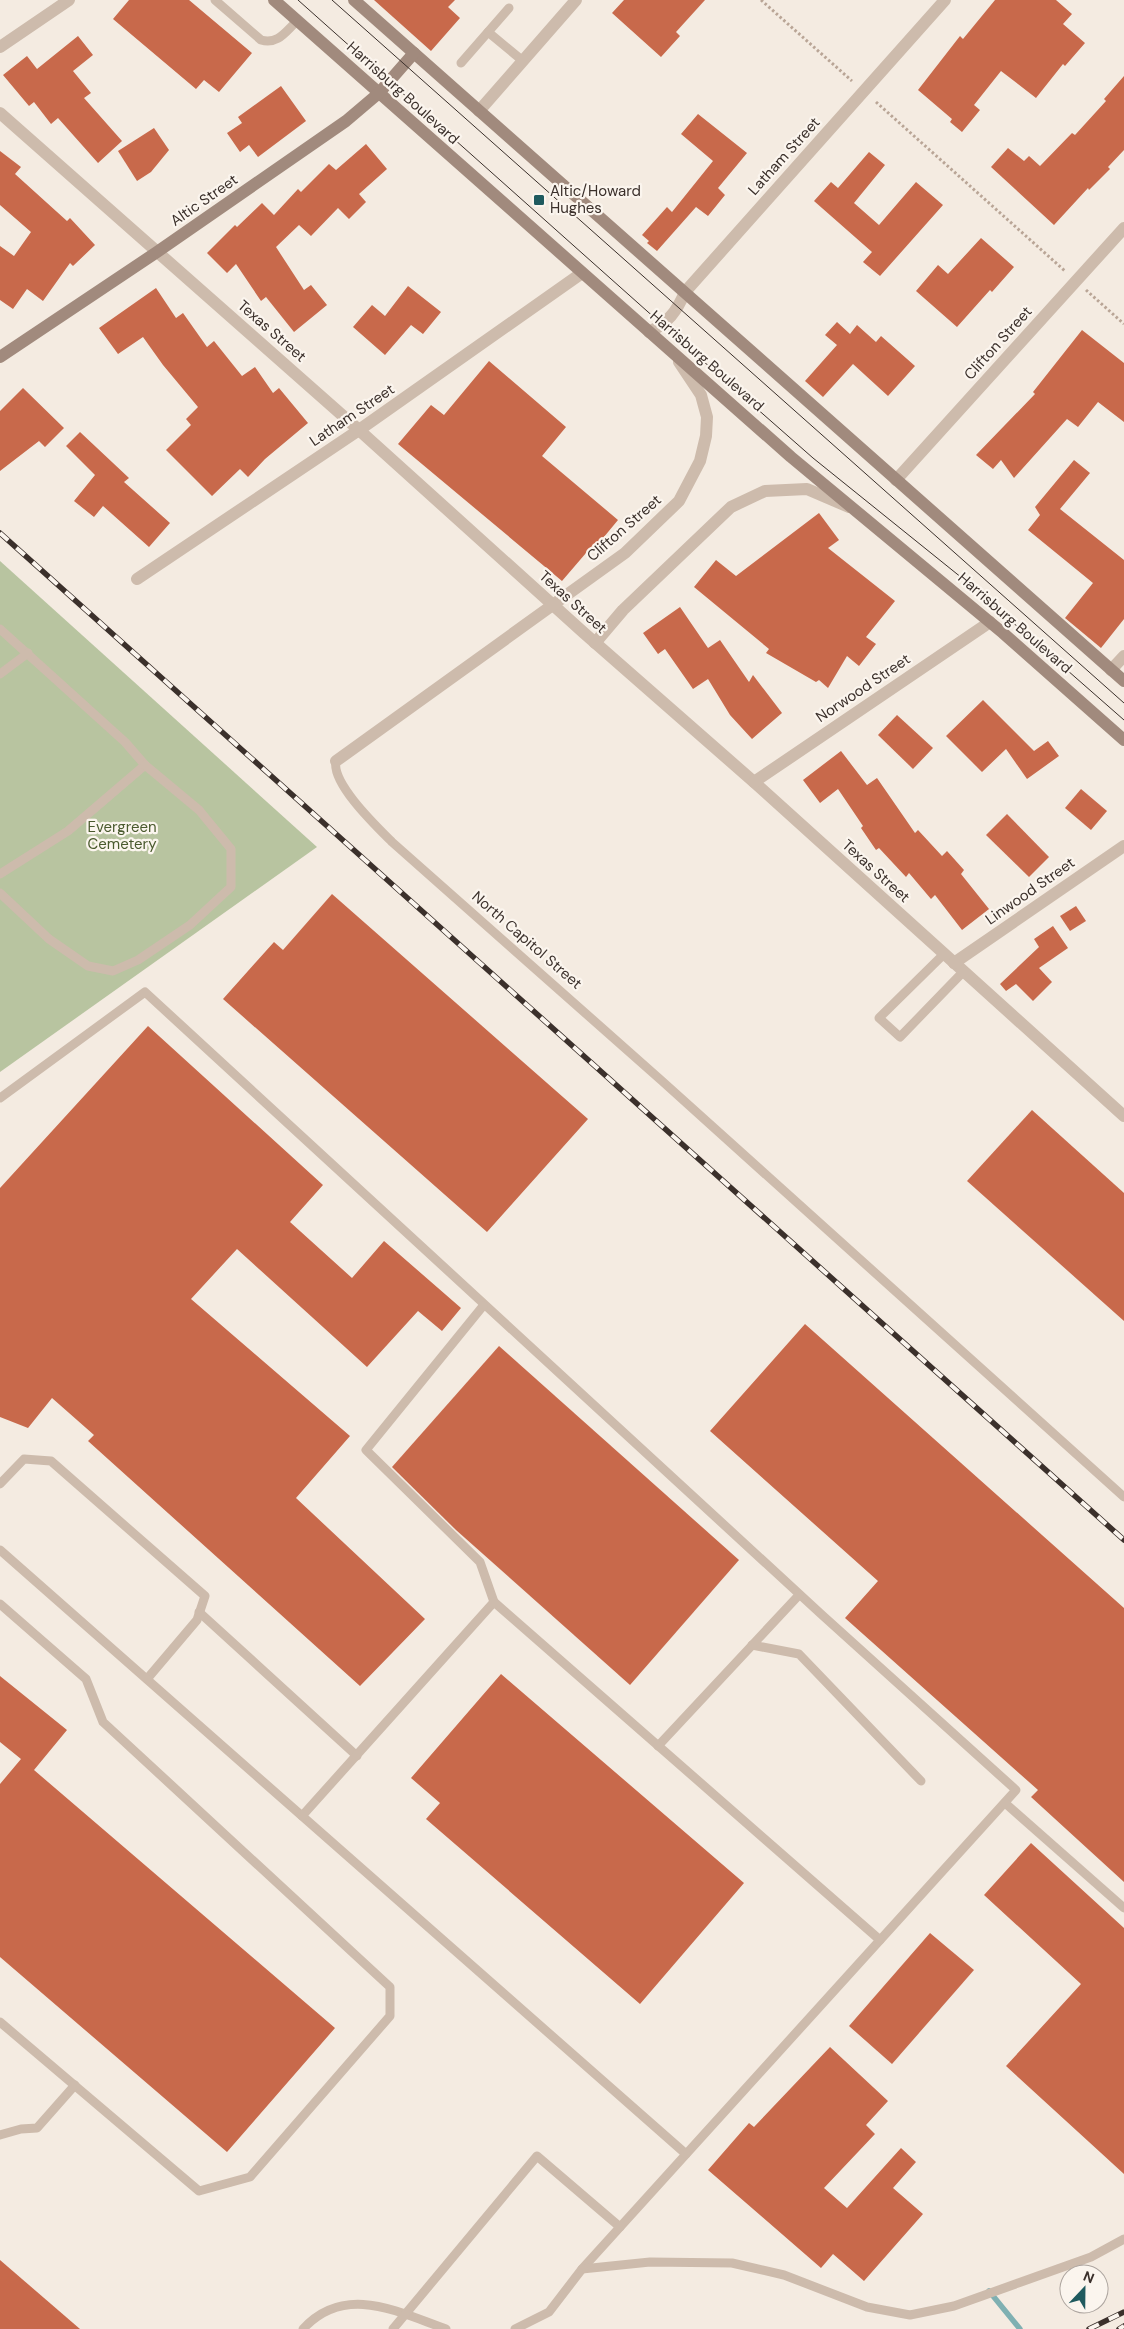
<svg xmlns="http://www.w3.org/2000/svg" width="1124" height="2329" font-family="'DM Sans',sans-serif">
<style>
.green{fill:#b8c4a0}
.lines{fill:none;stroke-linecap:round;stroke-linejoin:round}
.stream{stroke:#7fb0b2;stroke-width:5.5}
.building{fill:#c8694b}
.path{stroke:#b9a596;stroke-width:3;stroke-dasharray:2.5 2.5;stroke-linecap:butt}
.lane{stroke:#cdbbac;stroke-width:9}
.street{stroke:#cdbbac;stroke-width:12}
.secondary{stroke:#a18a7d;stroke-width:12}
.tram{stroke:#3b302b;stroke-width:1}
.rail-casing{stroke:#3b302b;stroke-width:5.5}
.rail{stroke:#fbf5ee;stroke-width:4;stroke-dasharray:11;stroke-linecap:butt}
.poi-dot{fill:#1f5a5e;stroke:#fbf5ee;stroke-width:2}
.labels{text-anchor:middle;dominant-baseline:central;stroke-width:4.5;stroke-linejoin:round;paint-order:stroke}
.street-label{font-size:15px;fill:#3b302b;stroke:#fbf5ee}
.poi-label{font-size:15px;fill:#3b302b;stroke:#fbf5ee;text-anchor:start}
.park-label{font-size:15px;fill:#4a5a2e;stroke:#fbf5ee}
</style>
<rect width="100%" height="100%" fill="#f4ebe1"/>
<polygon class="green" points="0,561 317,847 0,1072"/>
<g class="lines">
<polyline class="stream" points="989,2291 1020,2329"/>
</g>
<g class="building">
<polygon points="129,0 189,0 252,53 219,92 204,80 196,89 113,19"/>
<polygon points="374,0 455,0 448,7 460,18 431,51"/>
<polygon points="624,0 705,0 676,32 680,36 661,57 612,13"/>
<polygon points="995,0 1056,0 1072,14 1063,24 1085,43 1065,66 1063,64 1036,98 1001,71 974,105 980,110 962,132 950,122 952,119 918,90 960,36 963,39"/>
<polygon points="78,36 93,55 73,71 91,93 84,98 122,141 98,163 58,118 51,124 34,102 29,106 3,75 27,56 37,69"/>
<polygon points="1124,76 1124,150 1108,167 1110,169 1089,190 1088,188 1054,225 991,167 1008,148 1024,161 1029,156 1040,166 1072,133 1075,135 1106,101 1104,99"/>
<polygon points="281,86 306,121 258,157 249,145 240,152 227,133 242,123 238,117"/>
<polygon points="698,114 747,153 718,188 725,195 708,216 696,207 657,251 647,243 649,241 642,235 667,207 672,212 713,161 681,134"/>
<polygon points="154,128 169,150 151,172 137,181 118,151"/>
<polygon points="366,144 387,169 359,194 366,202 349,219 338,208 311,236 299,225 276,247 304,290 311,285 327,305 294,332 266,297 261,301 236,264 227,273 207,253 235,225 237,227 262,203 274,215 298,189 301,192 329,164 336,170"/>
<polygon points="0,151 21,167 15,174 67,221 70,218 95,245 73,266 70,263 43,301 27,289 13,309 0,300 0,246 14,256 31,232 0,205"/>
<polygon points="869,152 885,165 854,203 879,225 916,182 943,205 880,276 863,262 872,252 814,201 831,182 838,188"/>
<polygon points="981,238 1014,267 992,292 990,290 957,327 916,291 938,265 948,274"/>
<polygon points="408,286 441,312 423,334 411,325 385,355 353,327 372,305 385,316"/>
<polygon points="156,288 176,318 183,313 207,347 214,341 242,376 255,367 273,393 279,388 308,423 265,459 248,477 240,469 212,496 166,450 191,425 186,419 198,407 163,365 143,337 118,354 99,328"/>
<polygon points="837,322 850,334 857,325 876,342 881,336 915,366 888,396 853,364 823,397 805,381 837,345 825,335"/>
<polygon points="1082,330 1124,363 1124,422 1098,402 1078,427 1067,419 1014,478 1001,460 993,469 976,455 1035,394 1033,392"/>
<polygon points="489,361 566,427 542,456 618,520 594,549 592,546 562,581 398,444 431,405 444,415"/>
<polygon points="23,388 64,428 45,447 39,441 0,471 0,411"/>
<polygon points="80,432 129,478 124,482 170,523 149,547 103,506 94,517 74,501 95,475 66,446"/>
<polygon points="1074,460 1090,473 1060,509 1124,560 1124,619 1101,648 1065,618 1093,583 1028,530 1040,515 1035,507"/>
<polygon points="819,513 839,540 828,548 895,601 866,637 876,644 859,666 847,656 828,688 819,680 816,682 766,653 769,649 694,587 716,560 736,576"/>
<polygon points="680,607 708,648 720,640 749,682 753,675 782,713 752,739 730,715 708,679 693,689 665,649 658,654 643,633"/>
<polygon points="983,700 1034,751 1048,741 1059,756 1027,779 1006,749 982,772 946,736"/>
<polygon points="897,715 933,748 913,769 878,735"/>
<polygon points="841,751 867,785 877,778 915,833 918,830 942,856 947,851 964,870 961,874 989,909 962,930 935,895 931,899 909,873 906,877 879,848 876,850 861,828 863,826 838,789 820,803 803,780"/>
<polygon points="1081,789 1107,811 1091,830 1065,808"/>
<polygon points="1007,814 1049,857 1029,877 986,835"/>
<polygon points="332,894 588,1119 487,1232 223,999 274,942 283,950"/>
<polygon points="1076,906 1086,921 1070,931 1060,916"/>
<polygon points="1053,926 1068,948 1039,968 1052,982 1033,1001 1016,984 1006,991 1000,984 1039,947 1034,939"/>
<polygon points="148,1026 323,1185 290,1222 352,1278 384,1241 461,1308 442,1331 418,1311 367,1367 237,1249 191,1299 350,1436 296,1498 425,1619 360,1686 88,1441 94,1435 52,1398 28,1428 0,1417 0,1188"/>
<polygon points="1032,1110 1124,1193 1124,1321 967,1181"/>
<polygon points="805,1324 1124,1608 1124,1882 1031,1797 1038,1790 845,1618 878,1581 710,1431"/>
<polygon points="499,1346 739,1560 630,1685 456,1530 392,1467"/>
<polygon points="501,1674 744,1883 640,2004 426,1819 440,1803 411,1778"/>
<polygon points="0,1676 67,1730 34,1770 335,2028 227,2152 0,1957 0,1784 21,1759 0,1742"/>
<polygon points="1031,1843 1124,1928 1124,2174 1006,2066 1081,1984 984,1895"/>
<polygon points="930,1933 974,1970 892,2064 849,2026"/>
<polygon points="830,2047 888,2101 866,2125 875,2134 824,2188 847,2208 901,2148 916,2162 893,2188 923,2214 864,2281 833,2254 821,2268 708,2170 749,2123 754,2127"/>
<polygon points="0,2260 80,2329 0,2329"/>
</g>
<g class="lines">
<g class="path">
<polyline points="761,0 852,81"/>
<polyline points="876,102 1065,271"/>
<polyline points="1086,290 1124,324"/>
</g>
<g class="lane">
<path d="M215,0L261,40C278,45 286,31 297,21"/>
<polyline points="488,32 523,61"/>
<polyline points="461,63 509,8"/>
<polyline points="0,629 125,742 145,765 68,831 0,874"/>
<polyline points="0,674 28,653"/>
<path d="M336,761C331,783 376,826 392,842L662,1081L1124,1497"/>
<polyline points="0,893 49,939 88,966 113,971 138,960 190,925 231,887 231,849 199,810 145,765"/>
<polyline points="944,954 879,1018 900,1037 963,972"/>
<polyline points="0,1098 145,992 821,1614 1016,1790 582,2269 549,2312 515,2329"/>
<polyline points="483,1306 366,1450 480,1562 494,1602"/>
<polyline points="0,1484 24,1459 51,1461 205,1596 197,1620 147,1679"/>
<polyline points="0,1550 686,2154"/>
<polyline points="0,1604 86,1679 103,1722 390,1987 390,2016 250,2177 199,2191 0,2022"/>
<polyline points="199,1612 357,1756"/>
<polyline points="752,1645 799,1654 921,1781"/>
<polyline points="658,1746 799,1595"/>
<polyline points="1005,1803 1124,1908"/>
<polyline points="302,1816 494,1602 880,1940"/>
<polyline points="0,2135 21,2129 37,2128 75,2085"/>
<polyline points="582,2269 650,2262 732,2263 784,2275 867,2307 910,2315 954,2306 1091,2257 1124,2239"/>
<path d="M303,2329C345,2283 398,2312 446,2329"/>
<polyline points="393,2329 537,2156 620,2227"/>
</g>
<g class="street">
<polyline points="0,47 69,0"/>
<polyline points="479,111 576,0"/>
<polyline points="0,113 359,430 584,633 754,782 1124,1116"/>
<path d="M649,332C668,323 677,311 685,292L945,0"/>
<polyline points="896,480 1124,228"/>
<polyline points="137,579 359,430 582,273"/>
<polyline points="595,643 623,610 731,507 765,491 807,489 849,507"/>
<polyline points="1111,670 1124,656"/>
<polyline points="336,761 625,553 679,501 700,461 706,436 707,417 701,395 679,362"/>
<polyline points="754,782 990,622"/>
<polyline points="954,963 1124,846"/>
</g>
<g class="secondary">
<polyline points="274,0 791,457 1003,633 1124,740"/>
<polyline points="354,0 1124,681"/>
<polyline points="0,357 157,252 346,121 379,93 414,53"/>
</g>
<g class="tram">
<polyline points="298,0 739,393 813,458 962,578 1124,720"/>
<polyline points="332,0 1124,703"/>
</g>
<defs>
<g id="rail">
<polyline points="0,533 1124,1540"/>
<polyline points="1089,2329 1124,2312"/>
<polyline points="1119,2329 1124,2326"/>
</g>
</defs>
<use href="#rail" class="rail-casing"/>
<use href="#rail" class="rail"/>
</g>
<rect class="poi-dot" x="533" y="194" width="12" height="12" rx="2.5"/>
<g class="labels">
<g class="street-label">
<text transform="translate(403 93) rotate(42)">Harrisburg Boulevard</text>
<text transform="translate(784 156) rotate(-48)">Latham Street</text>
<text transform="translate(204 200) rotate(-35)">Altic Street</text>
<text transform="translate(272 331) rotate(41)">Texas Street</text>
<text transform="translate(998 343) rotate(-48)">Clifton Street</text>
<text transform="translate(707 361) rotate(41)">Harrisburg Boulevard</text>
<text transform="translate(352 415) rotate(-34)">Latham Street</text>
<text transform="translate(624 528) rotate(-41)">Clifton Street</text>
<text transform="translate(573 602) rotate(42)">Texas Street</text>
<text transform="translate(1015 623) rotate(41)">Harrisburg Boulevard</text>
<text transform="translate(863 688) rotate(-34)">Norwood Street</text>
<text transform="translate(876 871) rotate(42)">Texas Street</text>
<text transform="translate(1030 891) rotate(-35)">Linwood Street</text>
<text transform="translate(527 940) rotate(41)">North Capitol Street</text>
</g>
<g class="poi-label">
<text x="550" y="191">Altic/Howard<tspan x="550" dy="17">Hughes</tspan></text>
</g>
<g class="park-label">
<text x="122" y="827">Evergreen<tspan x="122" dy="17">Cemetery</tspan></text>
</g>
</g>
<g transform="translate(1084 2289) rotate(22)"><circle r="24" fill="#fbf5ee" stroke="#aea6a0"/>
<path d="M0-4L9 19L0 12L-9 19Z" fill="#1f5a5e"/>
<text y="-8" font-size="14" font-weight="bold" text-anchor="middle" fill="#3b302b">N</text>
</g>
</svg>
